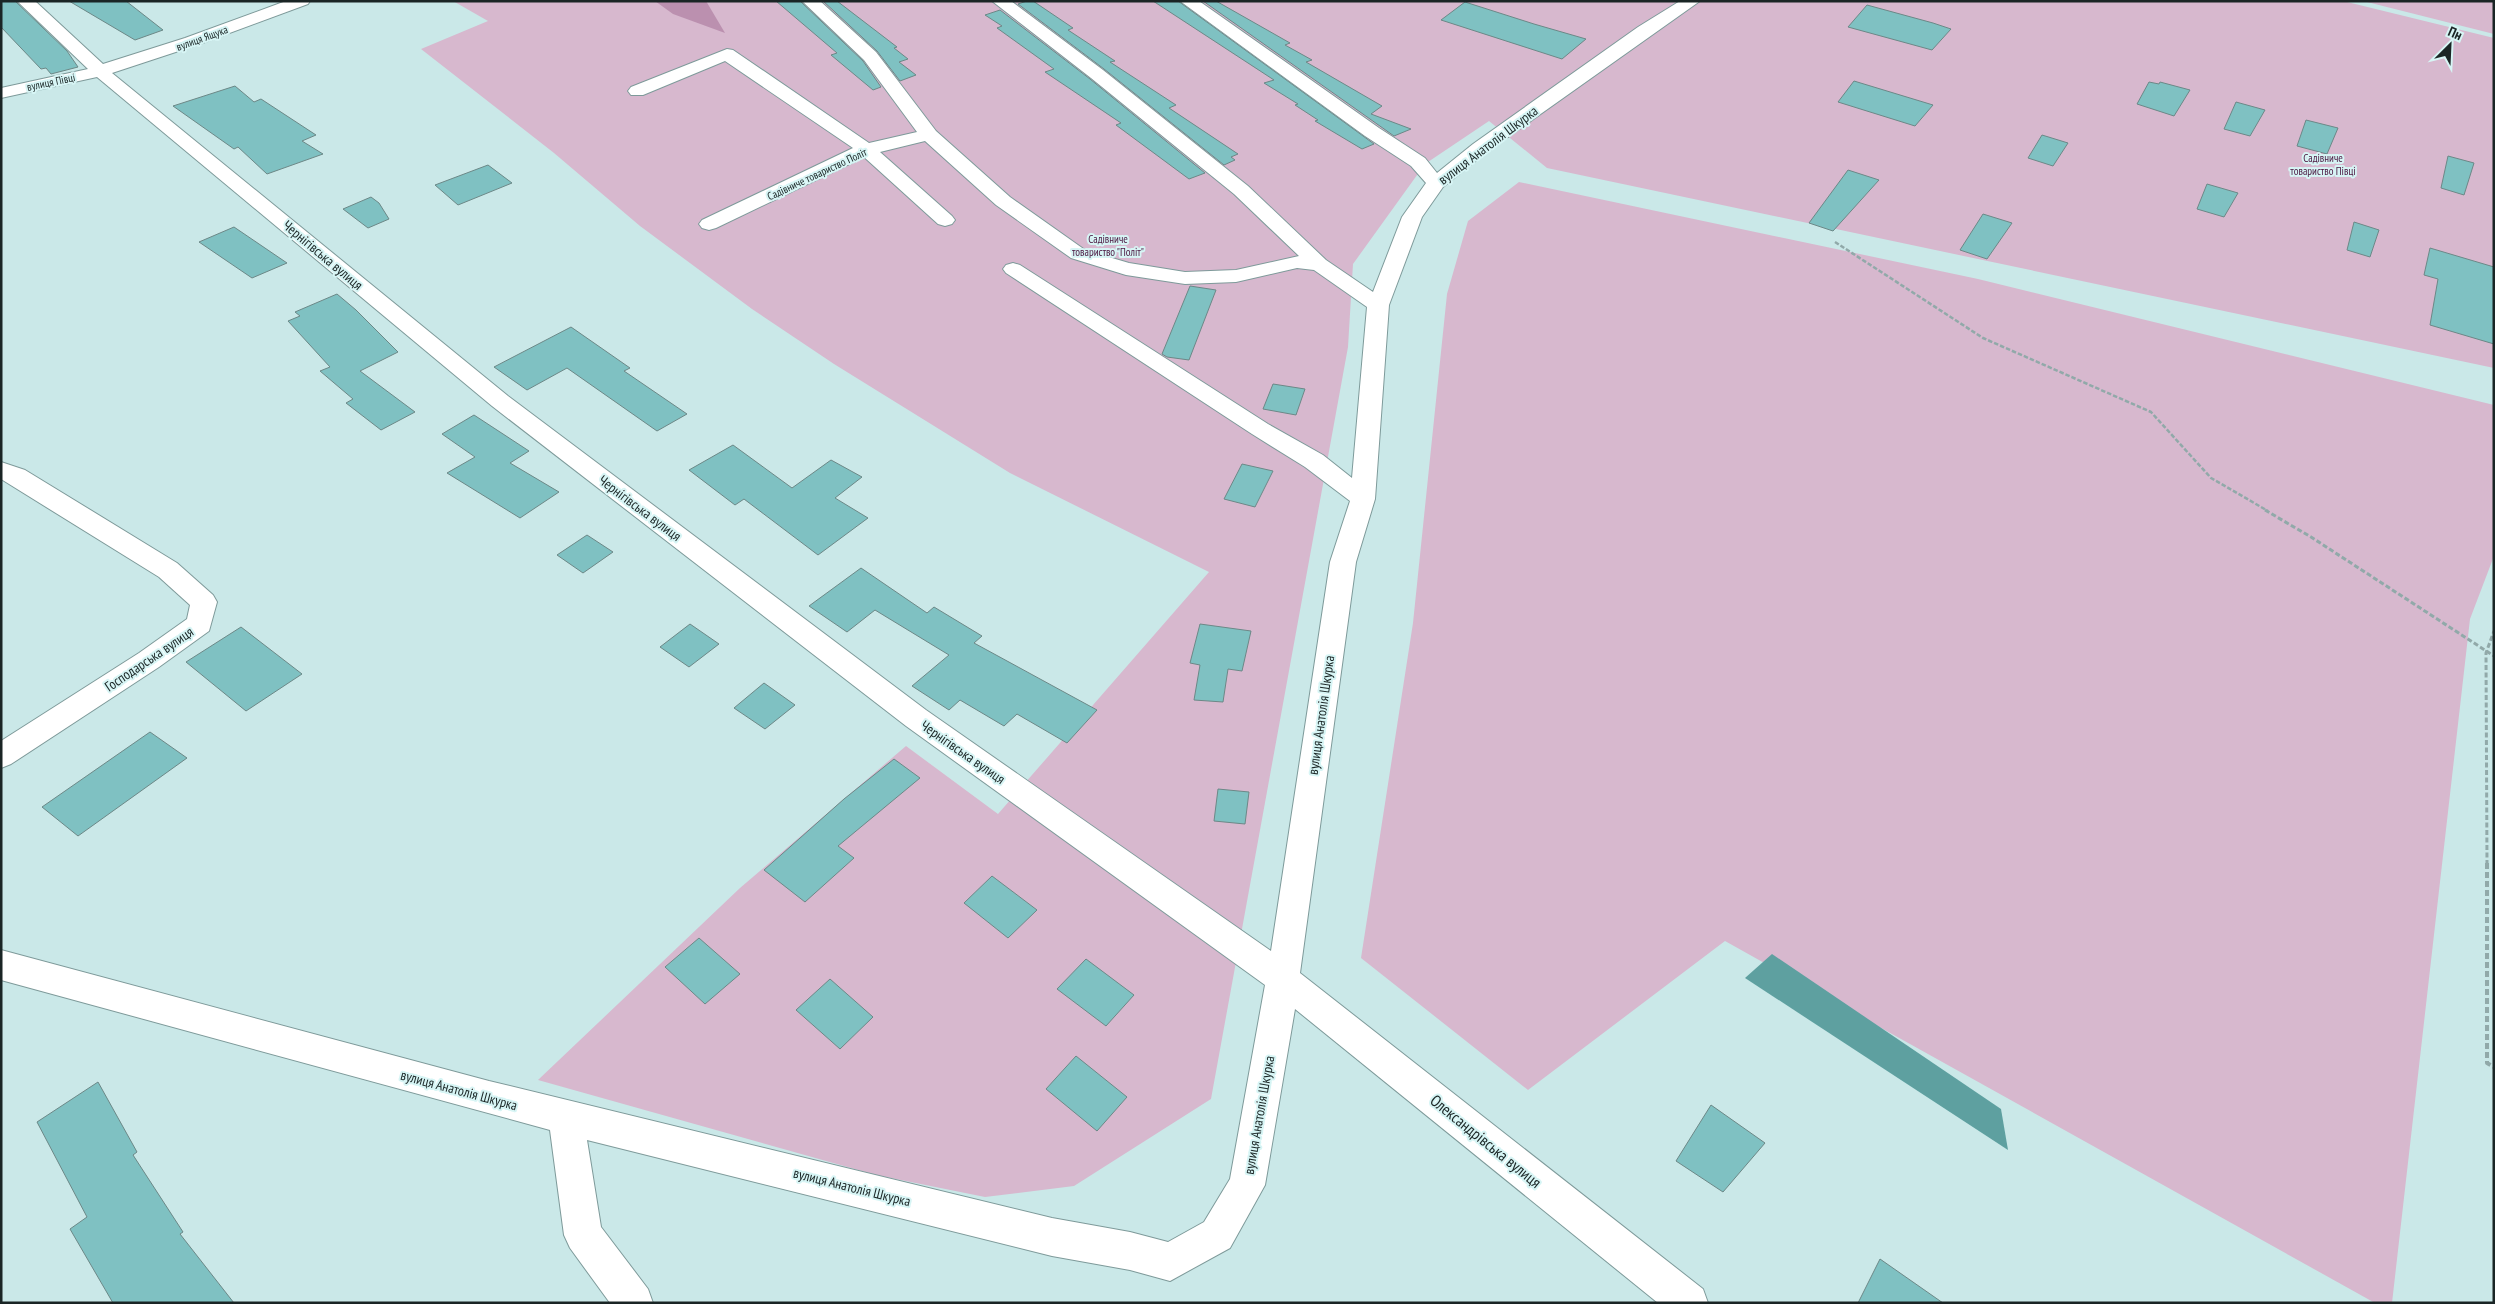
<svg xmlns="http://www.w3.org/2000/svg" width="2495" height="1304" font-family="'PT Sans Narrow',sans-serif">
<style>
.green{fill:#d7b8ce}
.forest{fill:#bb90af}
.water{fill:#5ea0a0}
.building{fill:#7fc1c2;stroke:#6c8887}
.lines{fill:none;stroke-linecap:round;stroke-linejoin:round}
.minor-casing{stroke:#7e9a9a;stroke-width:2}
.path-far2{stroke:#91a9a9;stroke-width:2.5;stroke-dasharray:4.5 2;stroke-linecap:butt}
.path-far1{stroke:#91a9a9;stroke-width:3;stroke-dasharray:5 2.5;stroke-linecap:butt}
.path{stroke:#91a9a9;stroke-width:4;stroke-dasharray:6 3;stroke-linecap:butt}
.minor{fill:#fff;fill-rule:evenodd}
.labels{text-anchor:middle;dominant-baseline:central;stroke-width:4;stroke-linejoin:round;paint-order:stroke}
.far-street-label{font-size:11px;fill:#1a2525;stroke:#d7f5f5}
.far-park-label{font-size:11px;fill:#4a153f;stroke:#d7f5f5}
.street-label{font-size:14px;fill:#1a2525;stroke:#d7f5f5}
.near-street-label{font-size:16px;fill:#1a2525;stroke:#d7f5f5}
</style>
<rect width="100%" height="100%" fill="#cae8e8"/>
<g class="green">
<polygon points="453,1 2343,1 2494,38 2494,368 1547,168 1489,121 1425,164 1353,264 1348,347 1211,1099 1074,1186 985,1197 876,1175 538,1080 740,888 906,746 998,814 1209,572 1010,473 834,364 752,309 640,226 554,153 421,49 488,21"/>
<polygon points="2363,1 2494,1 2494,34"/>
<polygon points="1519,182 1978,279 2494,405 2494,556 2470,619 2392,1303 2375,1303 1725,941 1528,1090 1361,958 1413,623 1447,294 1468,221"/>
</g>
<polygon class="forest" points="655,1 706,1 725,33 673,14"/>
<polygon class="water" points="1772,954 2001,1109 2008,1150 1745,978"/>
<g class="building">
<polygon points="1,1 15,1 67,51 78,67 51,74 46,68 41,69 1,27"/>
<polygon points="69,1 126,1 163,30 135,40"/>
<polygon points="776,1 800,1 863,61 881,87 873,90 831,55 837,53"/>
<polygon points="823,1 837,1 897,47 894,48 908,59 899,62 916,75 900,81 877,51"/>
<polygon points="1027,1 1033,1 1073,28 1068,30 1115,61 1110,62 1176,105 1169,108 1238,154 1231,157 1235,160 1224,165 1104,69 1018,4"/>
<polygon points="1153,1 1178,1 1374,144 1362,149 1315,121 1318,120 1295,105 1298,104 1264,83 1274,80"/>
<polygon points="1203,1 1216,1 1290,43 1285,45 1312,60 1306,62 1382,106 1371,114 1411,129 1394,136"/>
<polygon points="1465,2 1534,24 1586,39 1562,59 1441,20"/>
<polygon points="1867,5 1933,23 1951,29 1932,50 1848,27"/>
<polygon points="1000,10 1090,79 1205,173 1189,179 1116,125 1121,123 1045,72 1054,69 997,28 1002,26 985,15"/>
<polygon points="1854,81 1933,105 1915,126 1838,102"/>
<polygon points="2149,82 2159,84 2160,82 2190,90 2174,116 2137,104"/>
<polygon points="235,86 254,102 261,99 316,135 302,141 323,154 267,174 238,147 234,149 173,106"/>
<polygon points="2236,102 2265,110 2250,136 2224,129"/>
<polygon points="2306,120 2338,128 2327,154 2297,146"/>
<polygon points="2042,135 2068,143 2053,166 2028,158"/>
<polygon points="2448,156 2474,163 2464,195 2441,188"/>
<polygon points="488,165 512,183 458,205 435,185"/>
<polygon points="1848,170 1879,180 1833,231 1809,223"/>
<polygon points="2207,184 2238,193 2224,217 2197,209"/>
<polygon points="371,197 379,203 389,219 368,228 343,209"/>
<polygon points="1983,214 2012,223 1987,259 1960,250"/>
<polygon points="2354,222 2379,230 2370,257 2347,250"/>
<polygon points="234,227 287,263 252,278 199,242"/>
<polygon points="2430,248 2494,267 2494,344 2430,325 2438,279 2424,275"/>
<polygon points="1190,286 1216,290 1189,360 1167,357 1162,354"/>
<polygon points="337,294 356,310 398,352 360,371 415,412 381,430 346,403 353,399 320,371 330,367 288,321 300,316 295,312"/>
<polygon points="571,327 630,368 624,371 687,414 657,431 567,368 527,390 494,367"/>
<polygon points="1273,384 1305,389 1296,415 1263,409"/>
<polygon points="474,415 529,451 510,463 559,492 520,518 447,473 475,457 442,434"/>
<polygon points="733,445 792,488 831,460 862,477 835,498 868,518 818,555 744,499 735,505 689,470"/>
<polygon points="1242,464 1273,471 1255,507 1224,499"/>
<polygon points="587,535 613,552 583,573 557,555"/>
<polygon points="861,568 927,613 934,607 982,636 974,643 1097,710 1067,743 1017,714 1004,726 960,700 949,710 912,686 949,655 875,610 847,632 809,606"/>
<polygon points="690,624 719,644 689,667 660,647"/>
<polygon points="1200,624 1251,631 1242,671 1228,669 1223,702 1194,700 1200,665 1190,663"/>
<polygon points="241,627 302,674 246,711 186,662"/>
<polygon points="764,683 795,705 765,729 734,708"/>
<polygon points="150,732 187,758 78,836 42,807"/>
<polygon points="894,759 920,778 838,846 854,858 805,902 764,870 844,799"/>
<polygon points="1218,789 1249,792 1245,824 1214,821"/>
<polygon points="992,876 1037,910 1008,938 964,903"/>
<polygon points="699,938 740,974 705,1004 665,967"/>
<polygon points="1086,959 1134,995 1106,1026 1057,989"/>
<polygon points="830,979 873,1017 840,1049 796,1010"/>
<polygon points="1076,1056 1127,1097 1097,1131 1046,1089"/>
<polygon points="98,1082 137,1152 133,1155 183,1232 180,1234 234,1303 113,1303 70,1229 87,1217 37,1122"/>
<polygon points="1711,1105 1765,1143 1723,1192 1676,1161"/>
<polygon points="1880,1259 1943,1303 1858,1303"/>
</g>
<g class="lines">
<defs>
<g id="minor">
<polygon points="17,1 35,1 103,64 185,38 286,1 310,1 308,4 197,45 112,73 508,396 926,710 1271,951 1330,562 1350,501 1305,467 1252,434 1006,273 1003,269 1006,265 1013,263 1020,265 1268,424 1323,455 1352,478 1367,307 1314,270 1297,268 1236,282 1185,284 1126,275 1071,258 996,205 925,141 880,152 952,216 955,220 952,224 945,226 938,224 864,157 716,228 709,230 702,228 699,224 702,220 853,148 725,61 643,95 631,95 628,91 631,87 727,49 733,50 869,143 917,132 864,60 802,1 820,1 876,52 936,131 1010,197 1085,250 1129,263 1185,272 1236,270 1299,256 1234,194 1091,78 992,1 1011,1 1103,70 1248,186 1326,260 1373,292 1402,217 1426,183 1411,166 1365,136 1180,1 1199,1 1379,128 1425,158 1437,173 1473,144 1638,27 1680,1 1700,1 1487,152 1443,187 1422,217 1389,305 1375,499 1356,562 1300,973 1703,1289 1708,1303 1658,1303 1295,1009 1265,1185 1230,1248 1170,1281 1130,1270 1052,1256 587,1140 601,1227 648,1289 653,1303 610,1303 570,1248 564,1235 550,1130 1,980 1,950 489,1081 1052,1218 1130,1232 1168,1242 1204,1222 1230,1179 1265,985 906,726 492,406 97,77 1,98 1,88 88,69"/>
<polygon points="1,462 25,470 177,563 213,595 217,602 209,631 159,667 11,764 1,768 1,741 139,653 187,619 190,605 159,577 1,479"/>
</g>
</defs>
<use href="#minor" class="minor-casing"/>
<polyline class="path-far2" points="1835,242 1983,338 2151,412 2211,478 2268,511"/>
<g class="path-far1">
<polyline points="2265,510 2311,537 2494,656"/>
<polyline points="2487,865 2486,653 2494,631"/>
</g>
<polyline class="path" points="2487,863 2487,1063 2494,1067"/>
<use href="#minor" class="minor"/>
</g>
<g class="labels">
<g class="far-street-label">
<text transform="translate(202 38) rotate(-20)">вулиця Ящука</text>
<text transform="translate(51 82) rotate(-12)">вулиця Півці</text>
<text transform="translate(817 174) rotate(-25)">Садівниче товариство Політ</text>
</g>
<g class="far-park-label">
<text x="2323" y="158">Садівниче<tspan x="2323" dy="13">товариство Півці</tspan></text>
<text x="1108" y="239">Садівниче<tspan x="1108" dy="13">товариство "Політ"</tspan></text>
</g>
<g class="street-label">
<text transform="translate(1488 145) rotate(-37)">вулиця Анатолія Шкурка</text>
<text transform="translate(323 255) rotate(40)">Чернігівська вулиця</text>
<text transform="translate(640 508) rotate(37)">Чернігівська вулиця</text>
<text transform="translate(149 659) rotate(-34)">Господарська вулиця</text>
<text transform="translate(1321 715) rotate(-82)">вулиця Анатолія Шкурка</text>
<text transform="translate(963 752) rotate(35)">Чернігівська вулиця</text>
<text transform="translate(459 1090) rotate(15)">вулиця Анатолія Шкурка</text>
<text transform="translate(1259 1115) rotate(-80)">вулиця Анатолія Шкурка</text>
<text transform="translate(852 1187) rotate(14)">вулиця Анатолія Шкурка</text>
</g>
<g class="near-street-label">
<text transform="translate(1486 1141) rotate(39)">Олександрівська вулиця</text>
</g>
</g>
<rect width="2495" height="1304" fill="none" stroke="#1a2525" stroke-width="5"/>
<g transform="translate(2450 45) rotate(24)" stroke="#d7f5f5" stroke-width="4" paint-order="stroke">
<path d="M0-4L9 19L0 12L-9 19Z" fill="#1a2525"/>
<text y="-8" font-size="14" font-weight="bold" text-anchor="middle" fill="#1a2525">Пн</text>
</g>
</svg>
